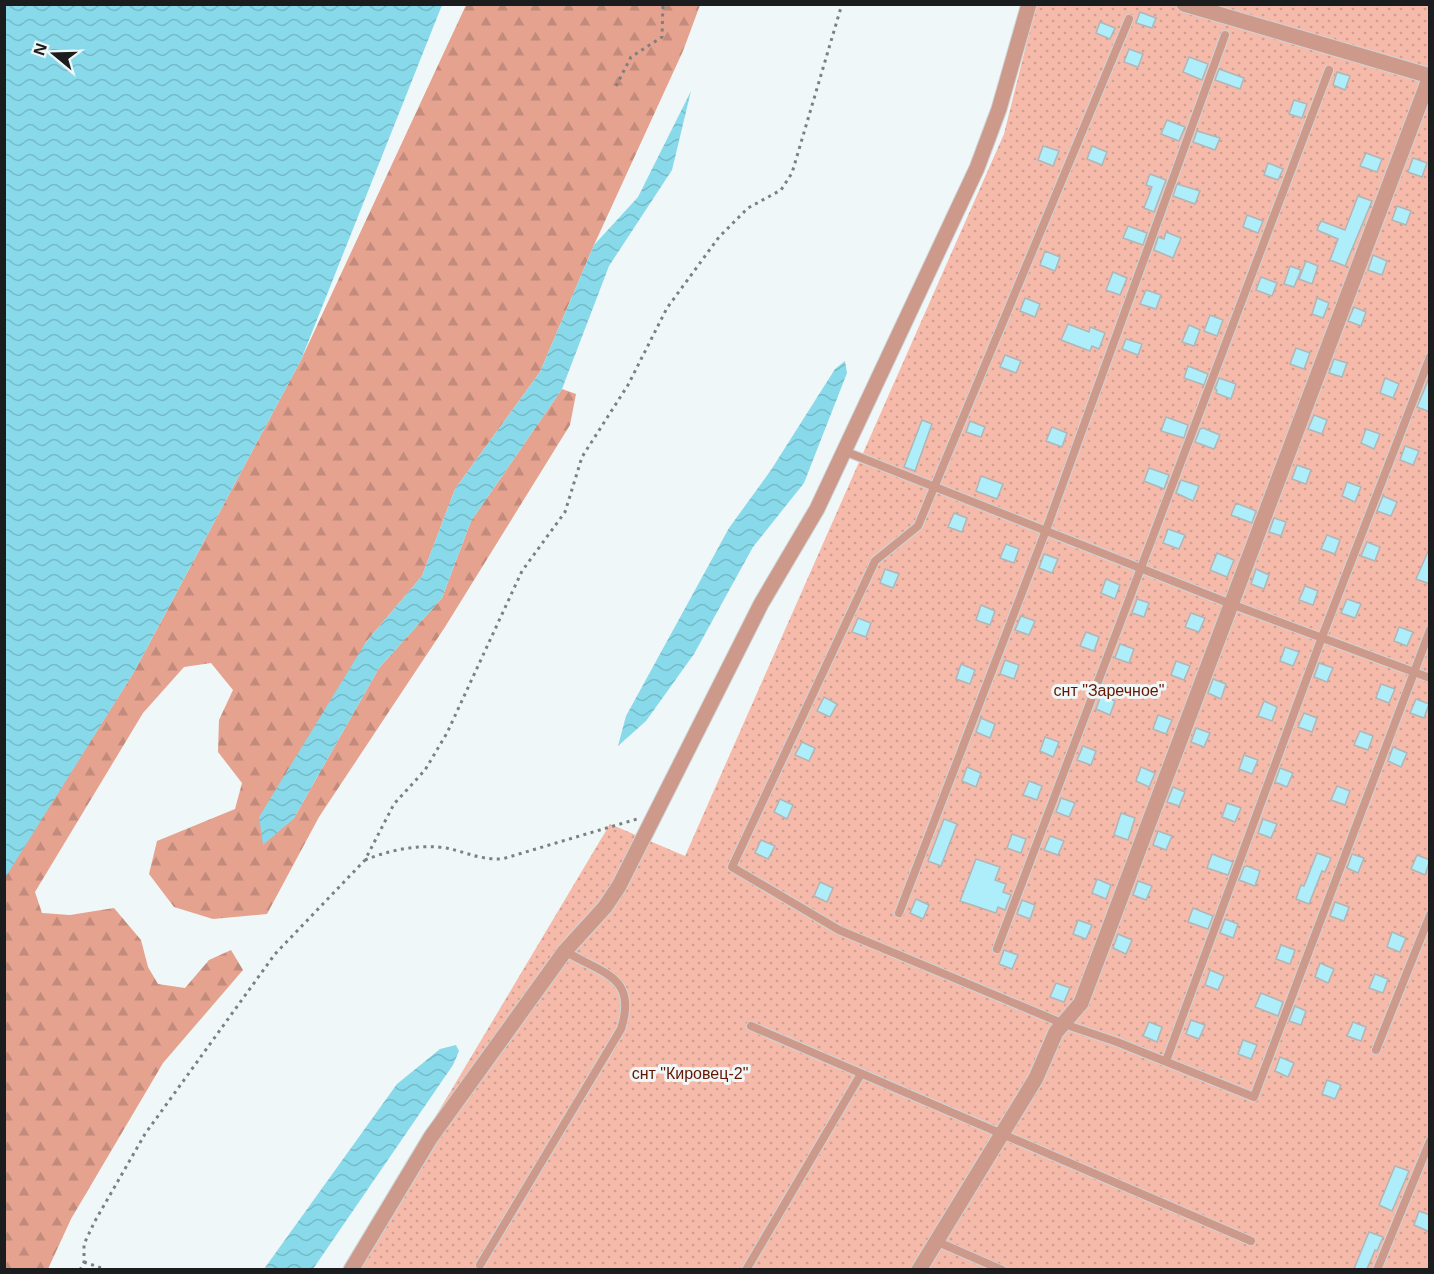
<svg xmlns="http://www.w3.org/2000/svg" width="1434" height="1274" font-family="Arial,sans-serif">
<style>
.grass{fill:url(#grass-dots)}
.forest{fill:url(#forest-firs)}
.water{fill:url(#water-waves)}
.building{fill:#aeeefb;stroke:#b0b6b7;stroke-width:1.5}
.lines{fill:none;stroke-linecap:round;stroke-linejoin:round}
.lane-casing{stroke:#ced4d5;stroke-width:10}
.street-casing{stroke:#ced4d5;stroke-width:17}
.path{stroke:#7c8081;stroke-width:3;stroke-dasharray:3 4.5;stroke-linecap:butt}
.lane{stroke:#cc998b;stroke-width:8}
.street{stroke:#cc998b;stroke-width:15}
.labels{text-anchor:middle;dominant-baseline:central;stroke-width:6;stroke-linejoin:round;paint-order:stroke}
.park-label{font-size:16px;fill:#631700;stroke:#f0f7f8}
</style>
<defs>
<pattern id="grass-dots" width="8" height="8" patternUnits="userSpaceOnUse" patternTransform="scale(1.5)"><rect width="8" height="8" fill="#f5baa9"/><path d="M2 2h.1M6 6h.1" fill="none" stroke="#d19f91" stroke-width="1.8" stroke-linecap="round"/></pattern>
<pattern id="forest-firs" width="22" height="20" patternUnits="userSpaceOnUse" patternTransform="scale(1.5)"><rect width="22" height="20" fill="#e4a28f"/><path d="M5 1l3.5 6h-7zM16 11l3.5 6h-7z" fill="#c38b7b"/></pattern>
<pattern id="water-waves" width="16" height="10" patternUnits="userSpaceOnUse" patternTransform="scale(1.5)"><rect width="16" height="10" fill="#88daea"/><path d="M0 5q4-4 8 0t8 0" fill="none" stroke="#75bac8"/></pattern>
</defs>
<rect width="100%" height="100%" fill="#f0f7f8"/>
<polygon class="grass" points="1036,5 1429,5 1429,1269 344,1270 610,824 685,856 1004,134"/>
<polygon class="forest" points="466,5 700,5 683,51 594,245 540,372 455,489 422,576 366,642 263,844 294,818 379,668 442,598 471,521 562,389 576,394 570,425 445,627 319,817 267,914 213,919 174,907 149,874 157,841 235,809 242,783 218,752 219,720 233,690 211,663 184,667 143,713 35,892 42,913 70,915 114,908 141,940 148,967 158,984 185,988 209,960 231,950 243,970 163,1063 71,1219 48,1269 5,1269 4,878 134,672 301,360"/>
<g class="water">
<polygon points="5,4 442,5 301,360 134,672 5,878"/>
<polygon points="691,91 672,170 609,266 562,389 471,521 442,598 379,668 294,818 263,845 259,817 366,642 422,576 455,489 540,372 594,245 638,197"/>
<polygon points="845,361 847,373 804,483 753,547 694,654 646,721 618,746 626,716 729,528 771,470 835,369"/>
<polygon points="456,1045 459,1051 453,1065 313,1269 264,1269 397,1084 440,1049"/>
</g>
<g class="building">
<polygon points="1140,12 1156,18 1152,28 1136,23"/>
<polygon points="1100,22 1115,28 1110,39 1096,33"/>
<polygon points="1129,49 1143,54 1138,67 1124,62"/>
<polygon points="1189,57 1208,64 1202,80 1183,72"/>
<polygon points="1219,69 1244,78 1240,89 1215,80"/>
<polygon points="1337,72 1350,76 1345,90 1333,85"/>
<polygon points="1294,100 1307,104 1302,118 1289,114"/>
<polygon points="1167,120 1185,127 1179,141 1161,134"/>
<polygon points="1197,131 1220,138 1215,150 1193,142"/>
<polygon points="1043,146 1059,151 1053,166 1038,160"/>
<polygon points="1092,146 1107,152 1102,165 1087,159"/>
<polygon points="1366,153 1382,159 1377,172 1360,166"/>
<polygon points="1413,158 1427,163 1422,177 1408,172"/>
<polygon points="1268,163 1283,169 1278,180 1264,175"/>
<polygon points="1150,174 1166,180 1154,212 1144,208 1152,187 1146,185"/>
<polygon points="1177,184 1200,191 1195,204 1173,196"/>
<polygon points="1358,196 1372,201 1345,266 1330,260 1338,239 1317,230 1321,221 1345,230"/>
<polygon points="1397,206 1411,211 1406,225 1392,220"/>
<polygon points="1247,215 1263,221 1258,233 1243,227"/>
<polygon points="1128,226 1147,233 1143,245 1123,238"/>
<polygon points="1166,232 1181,238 1173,258 1154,250 1158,237 1164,239"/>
<polygon points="1045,251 1060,257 1055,271 1040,265"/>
<polygon points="1373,255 1387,261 1382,275 1368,270"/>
<polygon points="1306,261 1318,266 1312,284 1299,279"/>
<polygon points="1290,266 1301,270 1294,287 1284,284"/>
<polygon points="1113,272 1127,278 1120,295 1106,290"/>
<polygon points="1261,277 1277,283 1272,296 1256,290"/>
<polygon points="1146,290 1161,295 1156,309 1140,304"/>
<polygon points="1025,298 1040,304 1035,317 1020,311"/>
<polygon points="1317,298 1329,303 1323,318 1312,314"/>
<polygon points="1354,307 1366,312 1361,326 1348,321"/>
<polygon points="1210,315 1223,320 1217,336 1204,331"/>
<polygon points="1068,324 1089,332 1090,327 1105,333 1099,349 1092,346 1090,351 1061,340"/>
<polygon points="1189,325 1200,330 1194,346 1182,342"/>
<polygon points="1126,339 1142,344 1138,355 1122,349"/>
<polygon points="1296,348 1310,353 1304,369 1290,364"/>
<polygon points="1005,355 1021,361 1016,373 1000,367"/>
<polygon points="1334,359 1347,363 1342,377 1329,373"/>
<polygon points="1188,366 1208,374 1204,385 1184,378"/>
<polygon points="1430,376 1430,412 1417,407"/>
<polygon points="1219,378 1236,384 1231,399 1216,393 1217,390 1215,389"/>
<polygon points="1385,378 1399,384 1393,398 1380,393"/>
<polygon points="1314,415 1327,420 1322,434 1308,429"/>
<polygon points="1166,417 1188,425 1184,438 1161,431"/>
<polygon points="922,420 932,424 915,471 904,467"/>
<polygon points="970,421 985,427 981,437 966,432"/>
<polygon points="1052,427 1067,433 1062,447 1046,441"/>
<polygon points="1203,428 1220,435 1214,449 1195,442 1200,429"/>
<polygon points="1366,429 1380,434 1374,449 1361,443"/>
<polygon points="1405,446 1419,451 1413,465 1400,460"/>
<polygon points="1297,465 1311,470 1306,484 1292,479"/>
<polygon points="1149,468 1169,475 1164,489 1144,481"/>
<polygon points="981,476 1003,484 997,499 976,491"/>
<polygon points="1181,480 1199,486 1193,501 1176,493"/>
<polygon points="1347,482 1361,487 1355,502 1342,496"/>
<polygon points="1383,496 1397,502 1391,516 1377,511"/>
<polygon points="1236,503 1256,511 1252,523 1231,515"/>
<polygon points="954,513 967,518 962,532 948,527"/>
<polygon points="1274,518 1286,522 1281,536 1269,532"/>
<polygon points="1168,529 1185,535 1179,549 1163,543"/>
<polygon points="1327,535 1340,540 1335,554 1321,549"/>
<polygon points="1367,542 1380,547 1375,561 1361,556"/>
<polygon points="1006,544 1019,549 1014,563 1000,558"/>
<polygon points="1430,547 1430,584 1416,579"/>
<polygon points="1217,553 1234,560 1227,577 1210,570"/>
<polygon points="1044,554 1058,559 1052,573 1039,568"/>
<polygon points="885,569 899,574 893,588 880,583"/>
<polygon points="1256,569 1269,575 1264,589 1251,584"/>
<polygon points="1106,579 1120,585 1115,599 1101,593"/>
<polygon points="1305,586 1318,591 1313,605 1299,600"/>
<polygon points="1137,599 1149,603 1144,617 1132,613"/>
<polygon points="1347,599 1361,604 1355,618 1341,613"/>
<polygon points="981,605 995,611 990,625 976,620"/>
<polygon points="1191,613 1205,618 1199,632 1185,627"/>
<polygon points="1021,616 1035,621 1029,635 1015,630"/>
<polygon points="858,618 871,623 866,637 852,632"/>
<polygon points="1399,627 1413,632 1407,646 1394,641"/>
<polygon points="1086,632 1099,637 1094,651 1080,646"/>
<polygon points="1120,644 1134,649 1129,663 1115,658"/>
<polygon points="1285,647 1299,652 1293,666 1280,661"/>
<polygon points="1005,660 1019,665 1014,679 1000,674"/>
<polygon points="1176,661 1190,666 1184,680 1171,675"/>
<polygon points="1319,663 1333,668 1327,682 1314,677"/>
<polygon points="961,664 975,670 970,684 956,679"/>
<polygon points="1213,679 1226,684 1221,699 1208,693"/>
<polygon points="1381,684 1395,689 1389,703 1376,698"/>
<polygon points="1101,695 1115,701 1110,715 1096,709"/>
<polygon points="824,697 837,704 830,717 817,711"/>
<polygon points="1416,699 1429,704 1424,718 1410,713"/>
<polygon points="1264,701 1277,707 1272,721 1258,716"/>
<polygon points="1304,713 1317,718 1312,732 1298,727"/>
<polygon points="1158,715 1172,720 1166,734 1153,729"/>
<polygon points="981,718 995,724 990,738 976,732"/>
<polygon points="1196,728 1210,733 1204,747 1191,742"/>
<polygon points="1360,731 1373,736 1368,750 1354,745"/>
<polygon points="1045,737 1059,742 1053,757 1040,751"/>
<polygon points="802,742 815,748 809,761 795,755"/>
<polygon points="1083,746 1096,751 1091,765 1077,760"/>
<polygon points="1393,747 1407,753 1401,767 1388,761"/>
<polygon points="1244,755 1258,760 1252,774 1239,769"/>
<polygon points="967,767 981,773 976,787 962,781"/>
<polygon points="1141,767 1155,773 1149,787 1136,781"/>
<polygon points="1280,768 1293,773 1287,787 1275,782"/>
<polygon points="1029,781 1042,786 1037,800 1023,795"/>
<polygon points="1337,786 1350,791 1345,805 1331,800"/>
<polygon points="1173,787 1185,792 1179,806 1167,802"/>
<polygon points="1061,798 1075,803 1069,817 1056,812"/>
<polygon points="780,799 793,805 787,819 774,812"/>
<polygon points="1227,803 1241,808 1235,822 1222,817"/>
<polygon points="1121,813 1135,818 1128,840 1114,835"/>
<polygon points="944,819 957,824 941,866 928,861"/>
<polygon points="1263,819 1277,824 1271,838 1258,833"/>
<polygon points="1158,831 1172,836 1166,850 1153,845"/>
<polygon points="1012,834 1026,839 1021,853 1007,848"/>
<polygon points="1050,836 1064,841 1058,855 1044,850"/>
<polygon points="761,840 775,846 768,859 755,853"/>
<polygon points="1317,853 1331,858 1325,872 1322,871 1309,904 1296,899 1301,885 1304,886"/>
<polygon points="1212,854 1233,862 1228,875 1207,868"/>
<polygon points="1352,854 1364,858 1358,873 1347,868"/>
<polygon points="1417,855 1430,860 1425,875 1411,869"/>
<polygon points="976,859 1000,867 995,880 1006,884 1003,892 1011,895 1005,910 998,907 996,913 960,901"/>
<polygon points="1247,866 1260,871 1255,886 1239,880 1244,867"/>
<polygon points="1097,879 1111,885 1106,899 1092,893"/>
<polygon points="1138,881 1152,886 1146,900 1133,895"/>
<polygon points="820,882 833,888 827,902 814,896"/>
<polygon points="916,899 929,905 923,919 910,913"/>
<polygon points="1022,900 1035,905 1030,919 1017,914"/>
<polygon points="1335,902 1349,907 1344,921 1330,916"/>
<polygon points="1193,908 1213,916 1208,929 1188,922"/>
<polygon points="1225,919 1238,924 1233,938 1220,933"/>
<polygon points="1078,920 1092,925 1086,939 1073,934"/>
<polygon points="1392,932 1406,938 1400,952 1387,947"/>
<polygon points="1118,934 1132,940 1126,954 1113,948"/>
<polygon points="1281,945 1295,950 1290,964 1276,959"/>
<polygon points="1004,950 1018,955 1012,969 999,964"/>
<polygon points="1320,963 1334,969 1328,983 1315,977"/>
<polygon points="1210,970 1224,976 1218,990 1205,985"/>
<polygon points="1375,974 1388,979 1383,993 1369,988"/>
<polygon points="1056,983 1070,988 1064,1002 1050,997"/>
<polygon points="1261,993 1283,1002 1278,1016 1255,1007"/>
<polygon points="1295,1006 1306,1011 1301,1025 1289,1021"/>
<polygon points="1191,1020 1205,1025 1199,1039 1186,1034"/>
<polygon points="1149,1022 1162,1027 1157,1042 1143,1036"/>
<polygon points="1353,1022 1366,1027 1361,1041 1347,1036"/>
<polygon points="1243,1040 1257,1045 1251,1059 1238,1054"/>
<polygon points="1280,1057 1294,1063 1288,1077 1275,1071"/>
<polygon points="1327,1080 1341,1085 1335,1099 1322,1094"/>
<polygon points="1395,1166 1409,1171 1392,1211 1379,1205"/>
<polygon points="1419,1211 1430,1215 1430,1232 1414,1225"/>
<polygon points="1369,1232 1383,1237 1377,1251 1375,1250 1367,1269 1354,1269"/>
</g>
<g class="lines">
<defs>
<g id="lane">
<polyline points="1129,19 918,526 875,561 732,867 839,930 1064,1024 1117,1042 1254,1097 1430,630"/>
<polyline points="844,451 1231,604 1430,678"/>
<polyline points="899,913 1046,530 1225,35"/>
<polyline points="997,949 1329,70"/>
<polyline points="751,1026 1251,1241"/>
<polyline points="1376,1050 1430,915"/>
<polyline points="1166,1061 1322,637 1430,357"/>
<polyline points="938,1242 1002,1270"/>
<path d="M480,1265L621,1029C638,976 602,974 565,951"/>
<polyline points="746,1270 861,1074"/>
<polyline points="1377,1270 1430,1141"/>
</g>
<g id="street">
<polyline points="1184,4 1430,76"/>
<polyline points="351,1270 431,1137 565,951 605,907 619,886 761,604 817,509 977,168 999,109 1029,4"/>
<polyline points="919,1270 1036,1078 1056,1032 1081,1003 1428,82"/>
</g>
</defs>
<use href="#lane" class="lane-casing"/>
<use href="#street" class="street-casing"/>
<g class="path">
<polyline points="616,86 631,57 662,37 663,4"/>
<path d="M365,860C387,851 414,845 438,847C461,849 476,860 502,859L637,819"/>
<polyline points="84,1262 107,1270"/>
<polyline points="80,1270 84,1262 84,1244 95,1221 145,1134 275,954 365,860 394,804 425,770 447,733 522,571 565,512 582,457 628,385 667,308 719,237 748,208 781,190 792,173 842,4"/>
</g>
<use href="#lane" class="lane"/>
<use href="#street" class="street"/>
</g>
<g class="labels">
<g class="park-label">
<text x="1109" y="690">снт "Заречное"</text>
<text x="690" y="1073">снт "Кировец-2"</text>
</g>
</g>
<rect width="1434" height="1274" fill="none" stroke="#1a1c1d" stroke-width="12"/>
<g transform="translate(54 54) rotate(289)" stroke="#f0f7f8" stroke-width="4.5" paint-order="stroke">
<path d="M0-4.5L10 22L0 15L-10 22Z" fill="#1a1c1d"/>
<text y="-9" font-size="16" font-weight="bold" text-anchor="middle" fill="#1a1c1d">N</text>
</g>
</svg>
